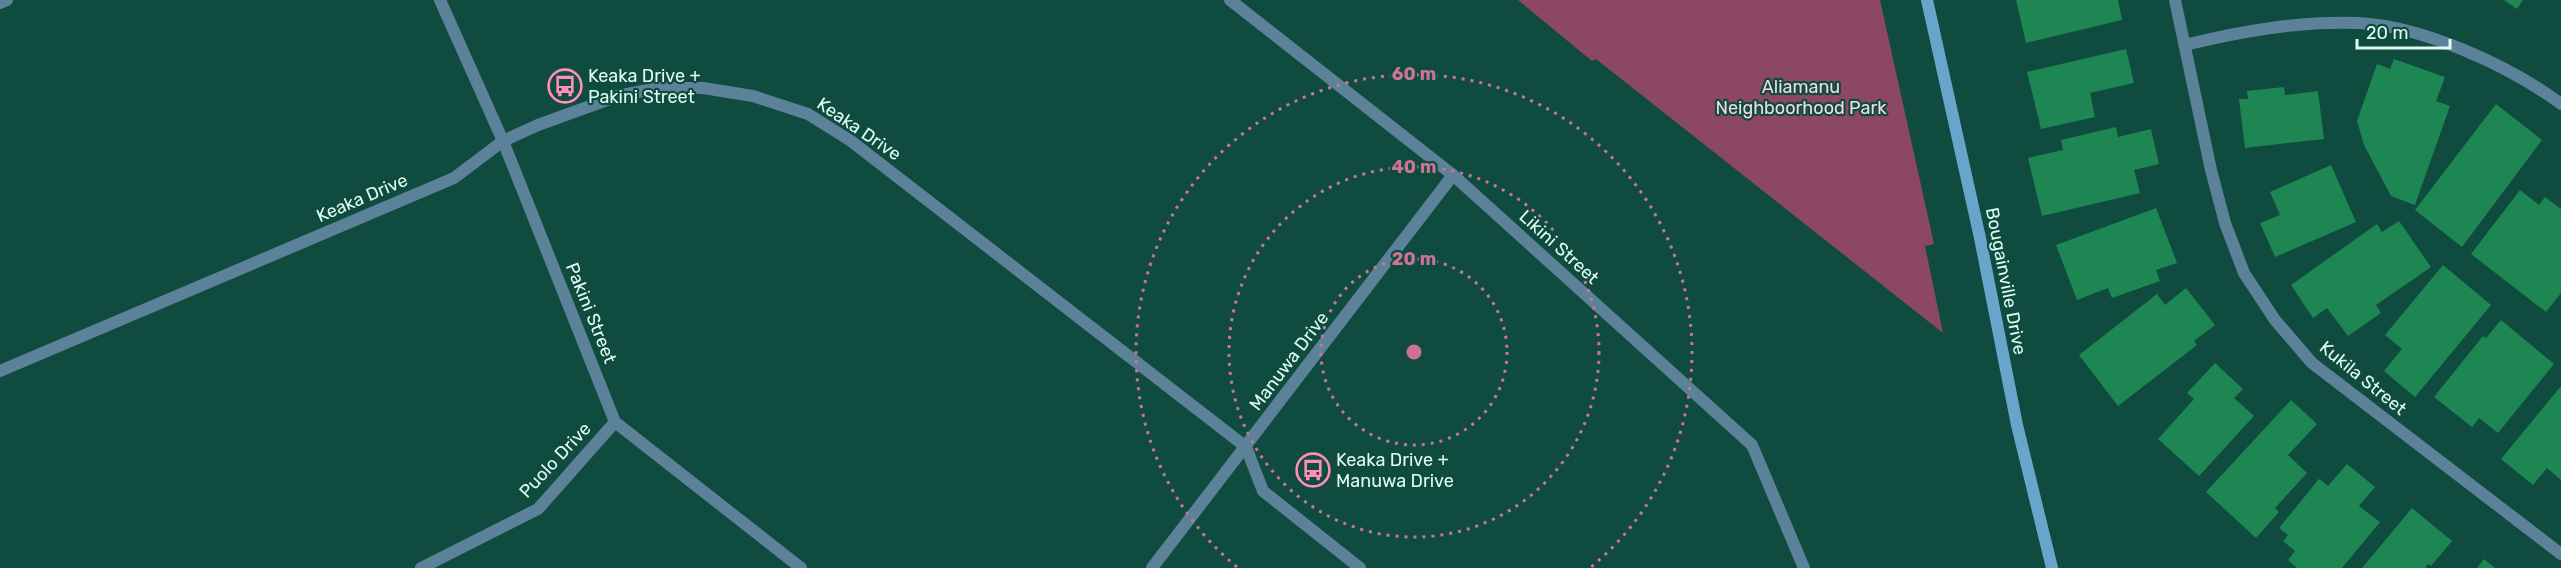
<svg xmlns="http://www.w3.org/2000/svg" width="2561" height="568" font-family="Rubik,sans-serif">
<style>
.green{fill:#8c4863}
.building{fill:#1d8653}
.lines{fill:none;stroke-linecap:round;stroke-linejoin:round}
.street{stroke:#5c8299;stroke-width:12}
.secondary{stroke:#69a5ca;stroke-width:12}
.ring{fill:none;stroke:#ce7398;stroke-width:3;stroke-dasharray:3 6}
.labels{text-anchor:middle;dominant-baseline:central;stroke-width:4.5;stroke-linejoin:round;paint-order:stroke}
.poi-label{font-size:18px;fill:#dffcf3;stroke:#104b3f;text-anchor:start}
.park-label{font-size:18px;fill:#f4dae3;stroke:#104b3f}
.street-label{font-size:18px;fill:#dffcf3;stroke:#104b3f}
.centre{fill:#ce7398;stroke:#104b3f;stroke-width:3}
.ring-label{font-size:18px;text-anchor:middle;font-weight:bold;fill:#ce7398;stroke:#104b3f;stroke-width:4.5;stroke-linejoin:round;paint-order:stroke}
</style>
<rect width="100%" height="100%" fill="#104b3f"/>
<polygon class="green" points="1518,0 1880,0 1934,244 1925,246 1943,333 1596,59 1592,61"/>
<g class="building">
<polygon points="2016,0 2118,0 2122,20 2026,43"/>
<polygon points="2504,0 2523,0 2517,9"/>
<polygon points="2126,49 2134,83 2090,93 2095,117 2041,129 2027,72"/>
<polygon points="2394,59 2445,77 2436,101 2450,106 2415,205 2391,196 2364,145 2357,121 2377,64 2390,69"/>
<polygon points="2284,87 2285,95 2318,91 2324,139 2245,148 2239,99 2248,99 2247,91"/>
<polygon points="2496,104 2542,140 2462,247 2415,210"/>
<polygon points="2116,127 2118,137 2151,129 2159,164 2134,170 2140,193 2042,216 2028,158 2063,150 2061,140"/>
<polygon points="2331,165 2356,222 2275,257 2260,223 2280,215 2270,192"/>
<polygon points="2520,190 2539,205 2545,197 2561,209 2561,293 2546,312 2471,254"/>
<polygon points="2156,208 2177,263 2156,270 2160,281 2112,298 2108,288 2077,300 2056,245"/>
<polygon points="2399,221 2431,267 2376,305 2381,313 2348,336 2327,308 2313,318 2291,285 2377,224 2382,232"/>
<polygon points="2443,265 2491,305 2415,397 2384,371 2402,349 2385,335"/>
<polygon points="2186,288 2215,325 2194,341 2197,345 2118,406 2079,355 2157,294 2165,305"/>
<polygon points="2501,320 2554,364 2498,433 2479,418 2472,427 2434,397 2483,336 2486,338"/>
<polygon points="2215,363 2243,389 2234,398 2254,416 2199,476 2158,439 2194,399 2187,393"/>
<polygon points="2561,386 2561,480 2547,468 2533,485 2501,459"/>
<polygon points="2291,400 2317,424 2288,455 2307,473 2275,508 2279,512 2256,538 2206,492"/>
<polygon points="2347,464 2375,487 2359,506 2380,522 2342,568 2297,568 2288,560 2295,551 2283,541 2288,535 2279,528 2319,479 2328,486"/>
<polygon points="2412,508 2452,541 2431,566 2428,564 2425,568 2362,568"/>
<polygon points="2484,559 2495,568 2477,568"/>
</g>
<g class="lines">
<g class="street">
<polyline points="440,0 503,141 615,422 801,568"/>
<polyline points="1230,0 1453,175 1752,445 1804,568"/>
<polyline points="2175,0 2211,170 2225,223 2244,273 2275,320 2312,363 2561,554"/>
<polyline points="0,3 7,0"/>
<path d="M2185,45C2242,31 2299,21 2358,23C2423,26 2510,66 2561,104"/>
<polyline points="0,371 454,178 503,141 538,125 618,96 657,88 703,88 753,96 808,114 851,141 1246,447 1263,491 1360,568"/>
<polyline points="421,568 538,509 615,422"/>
<polyline points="1152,568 1453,175"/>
</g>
<polyline class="secondary" points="1927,0 1980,238 2017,425 2052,568"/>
</g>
<g class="ring">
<circle cx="1414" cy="352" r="93"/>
<circle cx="1414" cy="352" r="185"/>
<path d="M1237 567A278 278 0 1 1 1591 567"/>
</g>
<defs>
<symbol id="bus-ring" viewBox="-11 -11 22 22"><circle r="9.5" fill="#104b3f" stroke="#ff8eba" stroke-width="1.5"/><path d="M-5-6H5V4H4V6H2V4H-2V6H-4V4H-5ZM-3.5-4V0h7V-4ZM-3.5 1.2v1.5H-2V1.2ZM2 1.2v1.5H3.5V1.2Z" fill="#ff8eba"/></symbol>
</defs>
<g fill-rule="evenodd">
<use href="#bus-ring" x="546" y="67" width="38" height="38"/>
<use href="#bus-ring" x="1294" y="451" width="38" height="38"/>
</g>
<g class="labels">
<g class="poi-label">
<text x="588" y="76">Keaka Drive +<tspan x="588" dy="21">Pakini Street</tspan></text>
<text x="1336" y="460">Keaka Drive +<tspan x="1336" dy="21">Manuwa Drive</tspan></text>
</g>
<g class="park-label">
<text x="1801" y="87">Aliamanu<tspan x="1801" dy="21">Neighboorhood Park</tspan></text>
</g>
<g class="street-label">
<text transform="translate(859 129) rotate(34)">Keaka Drive</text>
<text transform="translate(362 198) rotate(-23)">Keaka Drive</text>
<text transform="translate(1559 247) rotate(42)">Likini Street</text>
<text transform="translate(2006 281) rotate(79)">Bougainville Drive</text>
<text transform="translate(591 313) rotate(68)">Pakini Street</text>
<text transform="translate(1289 361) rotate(-53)">Manuwa Drive</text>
<text transform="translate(2363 378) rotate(39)">Kukila Street</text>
<text transform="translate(555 460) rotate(-47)">Puolo Drive</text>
</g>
</g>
<circle cx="1414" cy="352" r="9" class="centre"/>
<g class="ring-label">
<text x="1414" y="80">60 m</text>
<text x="1414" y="173">40 m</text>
<text x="1414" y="265">20 m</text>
</g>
<path d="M2357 39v9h93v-9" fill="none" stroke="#dffcf3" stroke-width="3"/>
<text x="2366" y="39" font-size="18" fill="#dffcf3" stroke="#104b3f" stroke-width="4.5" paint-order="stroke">20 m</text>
</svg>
